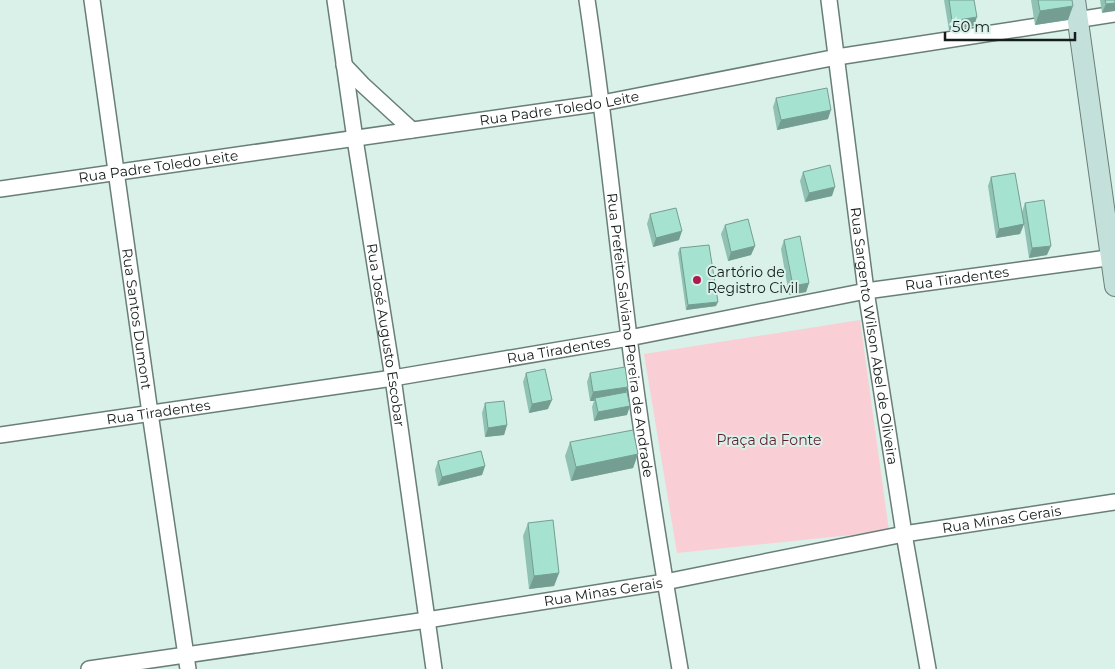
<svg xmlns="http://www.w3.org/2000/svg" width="1115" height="669" font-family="Montserrat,sans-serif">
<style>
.green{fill:#f9cfd5}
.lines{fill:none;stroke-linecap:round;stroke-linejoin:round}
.street-casing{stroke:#697e77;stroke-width:18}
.secondary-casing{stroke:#697e77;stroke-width:22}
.street{stroke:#fff;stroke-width:15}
.secondary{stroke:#c4e0da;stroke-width:20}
.wall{fill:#8fc2b3}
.shaded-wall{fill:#749e92}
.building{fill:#a6e2d0;stroke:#749e92}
.poi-dot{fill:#ad1b4d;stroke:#d9f1e9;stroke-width:2}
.labels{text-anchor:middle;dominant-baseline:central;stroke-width:4;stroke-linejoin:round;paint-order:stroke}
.street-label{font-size:14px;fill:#151e1c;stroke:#d9f1e9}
.poi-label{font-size:14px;fill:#151e1c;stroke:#d9f1e9;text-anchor:start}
.park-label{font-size:14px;fill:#601f30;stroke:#d9f1e9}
</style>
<rect width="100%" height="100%" fill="#d9f1e9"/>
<polygon class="green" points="860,320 889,531 677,553 644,354"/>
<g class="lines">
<defs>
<g id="street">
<path id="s1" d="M92,0L150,413L188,669"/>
<path id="s2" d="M335,0L355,139L393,378L434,669"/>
<path id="s3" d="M587,0C604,112 615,225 629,337C643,448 661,559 680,669"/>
<path id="s4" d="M829,0L866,291L904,534L928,669"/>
<polyline points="344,65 362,84 412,130"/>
<path id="s5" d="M0,189L602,103L837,57L1115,14"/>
<path id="s6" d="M0,435L393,378L629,338L866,291L1115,257"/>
<path id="s7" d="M89,669L427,620L665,582L904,534L1115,502"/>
</g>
<polyline id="secondary" points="1075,0 1115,286"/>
</defs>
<use href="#street" class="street-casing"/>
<use href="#secondary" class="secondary-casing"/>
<use href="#street" class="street"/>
<use href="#secondary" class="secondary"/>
</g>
<g class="wall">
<polygon points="944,0 974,0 974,26 949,30"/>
<polygon points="1031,0 1072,0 1068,20 1035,25"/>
<polygon points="1100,0 1115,0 1102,13"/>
<polygon points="776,98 828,119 777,130 773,107"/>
<polygon points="803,172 832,196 805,202 800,181"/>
<polygon points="991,177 1024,224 1020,234 996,238 988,186"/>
<polygon points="1025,203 1047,255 1029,258 1022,212"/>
<polygon points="650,214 679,240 653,247 647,224"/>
<polygon points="725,225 755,246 751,255 728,261 721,234"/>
<polygon points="784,240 809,283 806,292 789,295 781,249"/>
<polygon points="680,248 716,306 686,310 678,253"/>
<polygon points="526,373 548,409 529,413 523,382"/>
<polygon points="590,373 628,387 626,392 627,415 594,421 592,407 594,401 590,401 587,382"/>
<polygon points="485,403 507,425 504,435 485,437 482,413"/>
<polygon points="570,442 638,454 633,468 571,481 565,456"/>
<polygon points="438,461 485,466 482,475 438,486 435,470"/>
<polygon points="528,523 559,573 554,586 529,589 523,536"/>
</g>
<g class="shaded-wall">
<polygon points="1115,3 1115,11 1102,13 1106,4"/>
<polygon points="1073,6 1068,20 1035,25 1040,11"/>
<polygon points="977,17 974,26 949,30 952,21"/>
<polygon points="831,110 828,119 777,130 781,120"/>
<polygon points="835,187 832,196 805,202 809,193"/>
<polygon points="1024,224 1020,234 996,238 999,229"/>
<polygon points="682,231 679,240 653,247 656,238"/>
<polygon points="755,246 751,255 728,261 731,252"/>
<polygon points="1051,246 1047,255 1029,258 1032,248"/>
<polygon points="809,283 806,292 789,295 793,286"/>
<polygon points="718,302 716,306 686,310 688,305"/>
<polygon points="628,387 625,396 595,398 594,401 590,401 593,392"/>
<polygon points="552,400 548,409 529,413 532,404"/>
<polygon points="630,406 627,415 594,421 598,412"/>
<polygon points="507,425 504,435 485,437 488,428"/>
<polygon points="638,454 633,468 571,481 576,467"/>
<polygon points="485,466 482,475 438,486 442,477"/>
<polygon points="559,573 554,586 529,589 534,576"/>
</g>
<g class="building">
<polygon points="949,0 974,0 977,17 952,21"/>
<polygon points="1038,0 1072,0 1073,6 1040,11"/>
<polygon points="1105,0 1115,0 1115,3 1106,4"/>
<polygon points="827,88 831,110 781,120 776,98"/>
<polygon points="830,165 835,187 809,193 803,172"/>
<polygon points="1015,173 1024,224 999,229 991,177"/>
<polygon points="1044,200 1051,246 1032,248 1025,203"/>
<polygon points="676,208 682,231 656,238 650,214"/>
<polygon points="748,219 755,246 731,252 725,225"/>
<polygon points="800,236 809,283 793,286 784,240"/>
<polygon points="709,245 718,302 688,305 680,248"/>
<polygon points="625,367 628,387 593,392 590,373"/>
<polygon points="545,369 552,400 532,404 526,373"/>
<polygon points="627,392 630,406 598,412 595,398"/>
<polygon points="504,401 507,425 488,428 485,403"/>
<polygon points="633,430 638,454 576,467 570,442"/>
<polygon points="481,451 485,466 442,477 438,461"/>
<polygon points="553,520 559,573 534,576 528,523"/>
</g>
<circle class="poi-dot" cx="697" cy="280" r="5"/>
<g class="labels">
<g class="street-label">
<text stroke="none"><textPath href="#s5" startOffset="565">Rua Padre Toledo Leite</textPath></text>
<text stroke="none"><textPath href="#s5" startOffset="160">Rua Padre Toledo Leite</textPath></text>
<text stroke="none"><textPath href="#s6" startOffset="970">Rua Tiradentes</textPath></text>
<text stroke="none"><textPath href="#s1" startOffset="322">Rua Santos Dumont</textPath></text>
<text stroke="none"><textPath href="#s2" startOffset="339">Rua José Augusto Escobar</textPath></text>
<text stroke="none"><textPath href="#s3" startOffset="338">Rua Prefeito Salviano Pereira de Andrade</textPath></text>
<text stroke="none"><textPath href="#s4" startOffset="339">Rua Sargento Wilson Abel de Oliveira</textPath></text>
<text stroke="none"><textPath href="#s6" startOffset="565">Rua Tiradentes</textPath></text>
<text stroke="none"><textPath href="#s6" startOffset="160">Rua Tiradentes</textPath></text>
<text stroke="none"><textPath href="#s7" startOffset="925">Rua Minas Gerais</textPath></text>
<text stroke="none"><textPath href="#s7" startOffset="520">Rua Minas Gerais</textPath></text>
</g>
<g class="poi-label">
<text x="707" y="272">Cartório de<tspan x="707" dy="16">Registro Civil</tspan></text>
</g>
<g class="park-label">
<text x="769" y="440">Praça da Fonte</text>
</g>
</g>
<path d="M945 32v8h130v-8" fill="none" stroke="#151e1c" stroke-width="2.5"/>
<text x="952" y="32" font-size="15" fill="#151e1c" stroke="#d9f1e9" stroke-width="4" paint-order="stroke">50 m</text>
</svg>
